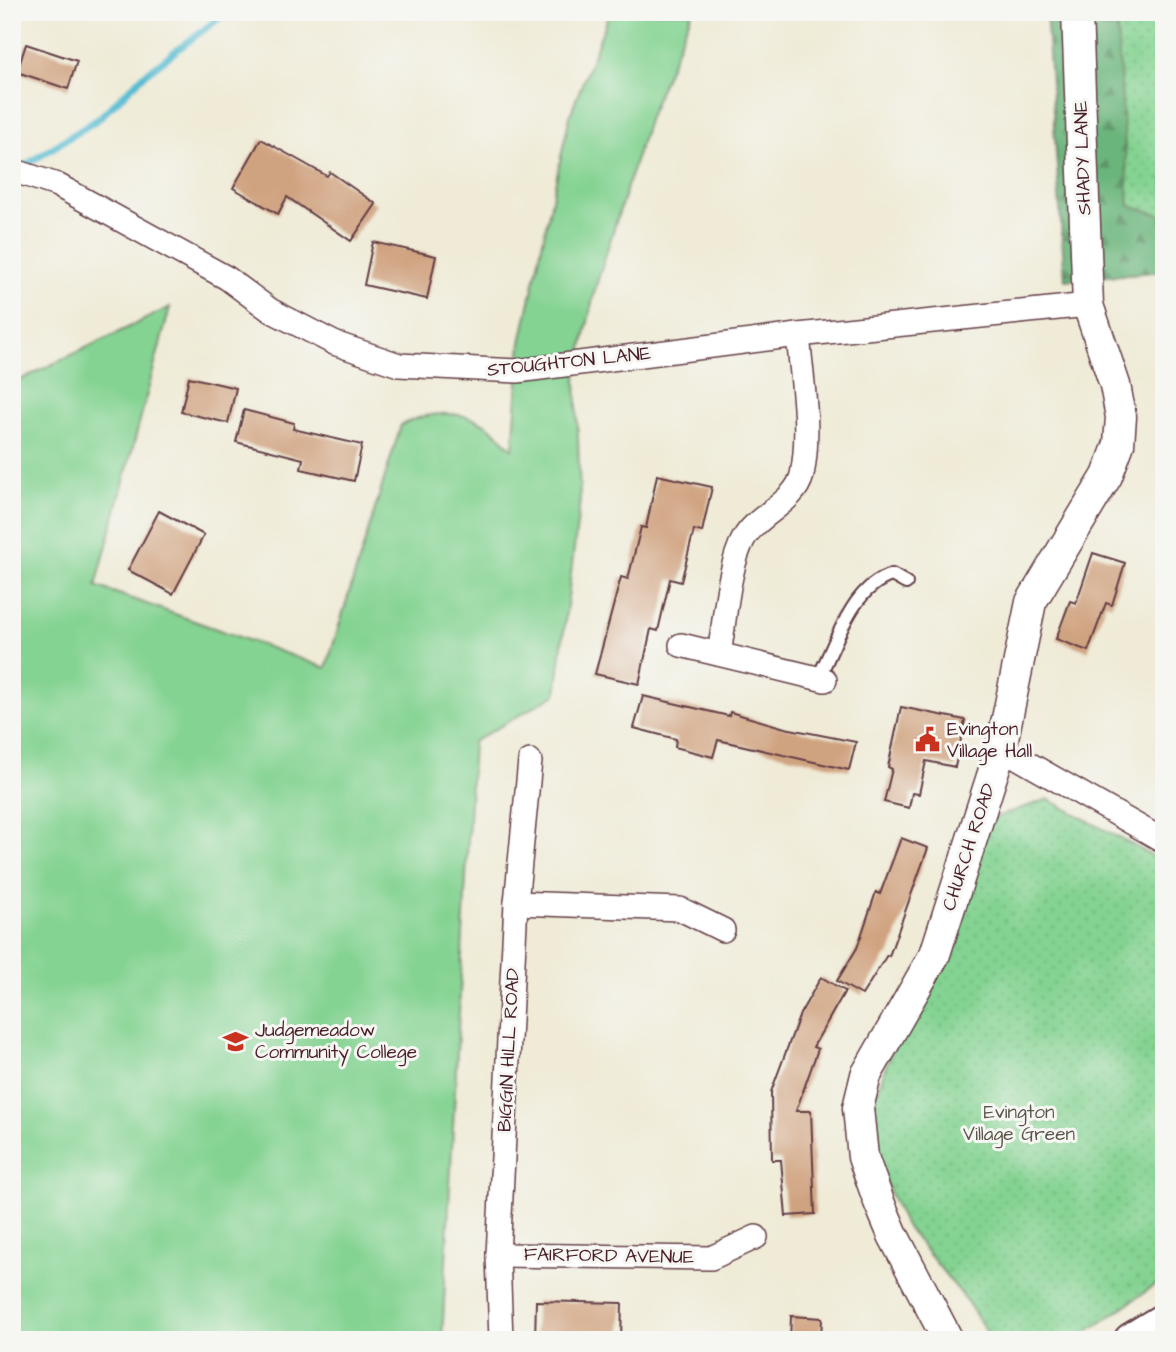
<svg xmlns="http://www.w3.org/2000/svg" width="1176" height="1352" font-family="'Architects Daughter',sans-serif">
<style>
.green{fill:#84d392;stroke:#67795e;stroke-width:2}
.forest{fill:url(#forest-firs);stroke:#5a6a54;stroke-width:2}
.park{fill:url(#park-dots);stroke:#67795e;stroke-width:2}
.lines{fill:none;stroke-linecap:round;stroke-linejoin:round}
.stream{stroke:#54bcd2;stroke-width:7}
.building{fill:#d0a380}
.service-casing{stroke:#633e45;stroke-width:16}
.minor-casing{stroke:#633e45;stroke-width:26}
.tertiary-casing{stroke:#633e45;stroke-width:33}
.secondary-casing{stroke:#633e45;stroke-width:37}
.service{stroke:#fff;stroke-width:12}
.minor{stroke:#fff;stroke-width:23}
.tertiary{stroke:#fff;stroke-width:30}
.secondary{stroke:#fff;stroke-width:33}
.labels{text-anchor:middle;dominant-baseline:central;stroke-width:6;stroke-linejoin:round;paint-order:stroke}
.street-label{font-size:19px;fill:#4a1f2b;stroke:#f6f6f2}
.poi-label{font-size:19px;fill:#4a1f2b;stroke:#f6f6f2;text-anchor:start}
.park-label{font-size:19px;fill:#5b554a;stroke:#f6f6f2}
</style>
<defs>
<pattern id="forest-firs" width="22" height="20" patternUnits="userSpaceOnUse" patternTransform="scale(1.75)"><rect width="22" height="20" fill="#6bb57c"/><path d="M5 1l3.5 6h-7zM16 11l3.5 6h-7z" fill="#5a9366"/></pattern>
<pattern id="park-dots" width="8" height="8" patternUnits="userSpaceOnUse" patternTransform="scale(1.75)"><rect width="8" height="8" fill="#84d392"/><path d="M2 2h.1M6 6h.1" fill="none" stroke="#74b57e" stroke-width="1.8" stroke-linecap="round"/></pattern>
</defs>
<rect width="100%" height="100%" fill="#f6f6f2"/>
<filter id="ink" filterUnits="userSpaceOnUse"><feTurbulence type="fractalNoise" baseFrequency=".0143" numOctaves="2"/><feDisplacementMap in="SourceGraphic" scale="14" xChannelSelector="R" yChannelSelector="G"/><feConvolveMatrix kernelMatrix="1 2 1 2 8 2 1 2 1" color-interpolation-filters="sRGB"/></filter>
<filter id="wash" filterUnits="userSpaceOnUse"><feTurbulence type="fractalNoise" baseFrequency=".00686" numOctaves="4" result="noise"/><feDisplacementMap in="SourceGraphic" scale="28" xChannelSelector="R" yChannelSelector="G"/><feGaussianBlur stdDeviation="1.57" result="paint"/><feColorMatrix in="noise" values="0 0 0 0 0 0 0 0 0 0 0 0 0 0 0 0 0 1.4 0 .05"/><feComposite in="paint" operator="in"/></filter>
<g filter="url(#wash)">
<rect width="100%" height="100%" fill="#efebd7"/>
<path class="green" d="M610,12H692L649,117L595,289L576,377L580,500L556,694L473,742L442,1340H12V384L170,307L96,586L326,668L401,425C428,412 457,409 485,424C496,430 504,442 513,449L521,343L570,115Z"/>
<polygon class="forest" points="1046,12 1164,12 1164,271 1065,280"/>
<g class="park">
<polygon points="1116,12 1164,12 1164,216 1129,205"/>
<polygon points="1048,799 1164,862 1164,1279 1075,1340 992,1340 964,1297 904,1224 884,1179 874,1142 873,1105 887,1063 991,819"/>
</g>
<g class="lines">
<polyline class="stream" points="21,168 98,119 144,75 227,12"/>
</g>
<g id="blocks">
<g class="building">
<polygon points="26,44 77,61 68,89 17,72"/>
<polygon points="261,139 327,176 330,172 376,204 351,241 287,197 278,214 233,188"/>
<polygon points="373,242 436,256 427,299 364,285"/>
<polygon points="189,377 236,388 228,423 181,412"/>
<polygon points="244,410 294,423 293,429 362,445 354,481 301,469 303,459 236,442"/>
<polygon points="657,475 712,487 702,532 694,530 681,582 670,579 658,631 651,629 639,684 595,674 621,577 628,579 641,527 646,528"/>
<polygon points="159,511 204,535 173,594 128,570"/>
<polygon points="1093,553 1125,563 1112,605 1106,603 1088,651 1056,639 1070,601 1076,603"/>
<polygon points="643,696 729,716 730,712 785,728 856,742 849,770 718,740 713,757 675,747 676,739 634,728"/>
<polygon points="901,707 965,720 955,767 926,761 919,794 912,793 909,808 884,802 892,769 888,767"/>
<polygon points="901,838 928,848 889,956 887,955 862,995 837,981 857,948 876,892 880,894"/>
<polygon points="821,977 845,991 813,1047 818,1049 796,1111 811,1111 815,1214 786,1216 781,1160 772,1160 771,1092 800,1014"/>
<polygon points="536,1301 622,1303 621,1340 535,1340"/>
<polygon points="791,1316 822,1318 821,1340 790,1340"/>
</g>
</g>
</g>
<g filter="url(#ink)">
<use href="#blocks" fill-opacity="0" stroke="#633e45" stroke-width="2"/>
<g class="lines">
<defs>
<path id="service" d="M818,678C837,643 851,587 892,575L906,583"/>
<g id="minor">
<polyline points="12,170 57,185 227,278 270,310 334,343 399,365 517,371 798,335 1088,305"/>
<polyline points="681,645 825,680"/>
<path d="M719,654C725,621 728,566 744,538C758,514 795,503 802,475C811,430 802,380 798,335"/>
<polyline points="1001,748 1164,841"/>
<polyline points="516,903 680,909 723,930"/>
<polyline points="498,1255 711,1258 756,1237"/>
<polyline points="501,1340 498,1255 516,903 530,761"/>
</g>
<polyline id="tertiary" points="948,1340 893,1235 879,1202 863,1157 858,1108 866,1075 935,954 1001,748 1031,602 1107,476 1119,444 1121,417 1115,385 1088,305 1077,12"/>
<polyline id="secondary" points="1131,1340 1164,1320"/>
</defs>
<use href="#service" class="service-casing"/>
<use href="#minor" class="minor-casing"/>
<use href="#tertiary" class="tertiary-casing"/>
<use href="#secondary" class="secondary-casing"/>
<use href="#service" class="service"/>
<use href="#minor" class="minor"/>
<use href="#tertiary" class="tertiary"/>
<use href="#secondary" class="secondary"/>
</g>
</g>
<defs>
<symbol id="civic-bare" viewBox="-9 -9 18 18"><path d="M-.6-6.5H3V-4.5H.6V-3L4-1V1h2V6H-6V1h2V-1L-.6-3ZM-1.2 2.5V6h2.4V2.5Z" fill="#c8321e" stroke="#f6f6f2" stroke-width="2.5" paint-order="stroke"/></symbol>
<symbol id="school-bare" viewBox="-9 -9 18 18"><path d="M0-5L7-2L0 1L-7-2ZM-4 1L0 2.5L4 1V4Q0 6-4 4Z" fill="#c8321e" stroke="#f6f6f2" stroke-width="2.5" paint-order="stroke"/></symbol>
</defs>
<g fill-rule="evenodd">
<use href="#civic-bare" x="910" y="722" width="35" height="35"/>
<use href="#school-bare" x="218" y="1024" width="35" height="35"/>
</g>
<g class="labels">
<g class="street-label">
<text transform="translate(1083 158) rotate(-92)">SHADY LANE</text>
<text transform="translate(569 362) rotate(-6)">STOUGHTON LANE</text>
<text transform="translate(969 847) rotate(-72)">CHURCH ROAD</text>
<text transform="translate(509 1050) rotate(-87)">BIGGIN HILL ROAD</text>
<text transform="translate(609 1256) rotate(1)">FAIRFORD AVENUE</text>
</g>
<g class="poi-label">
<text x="947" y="729">Evington<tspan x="947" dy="22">Village Hall</tspan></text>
<text x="255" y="1030">Judgemeadow<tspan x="255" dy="22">Community College</tspan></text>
</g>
<g class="park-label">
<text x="1019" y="1112">Evington<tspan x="1019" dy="22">Village Green</tspan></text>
</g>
</g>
<rect width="1176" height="1352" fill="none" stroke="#f6f6f2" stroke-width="42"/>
</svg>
